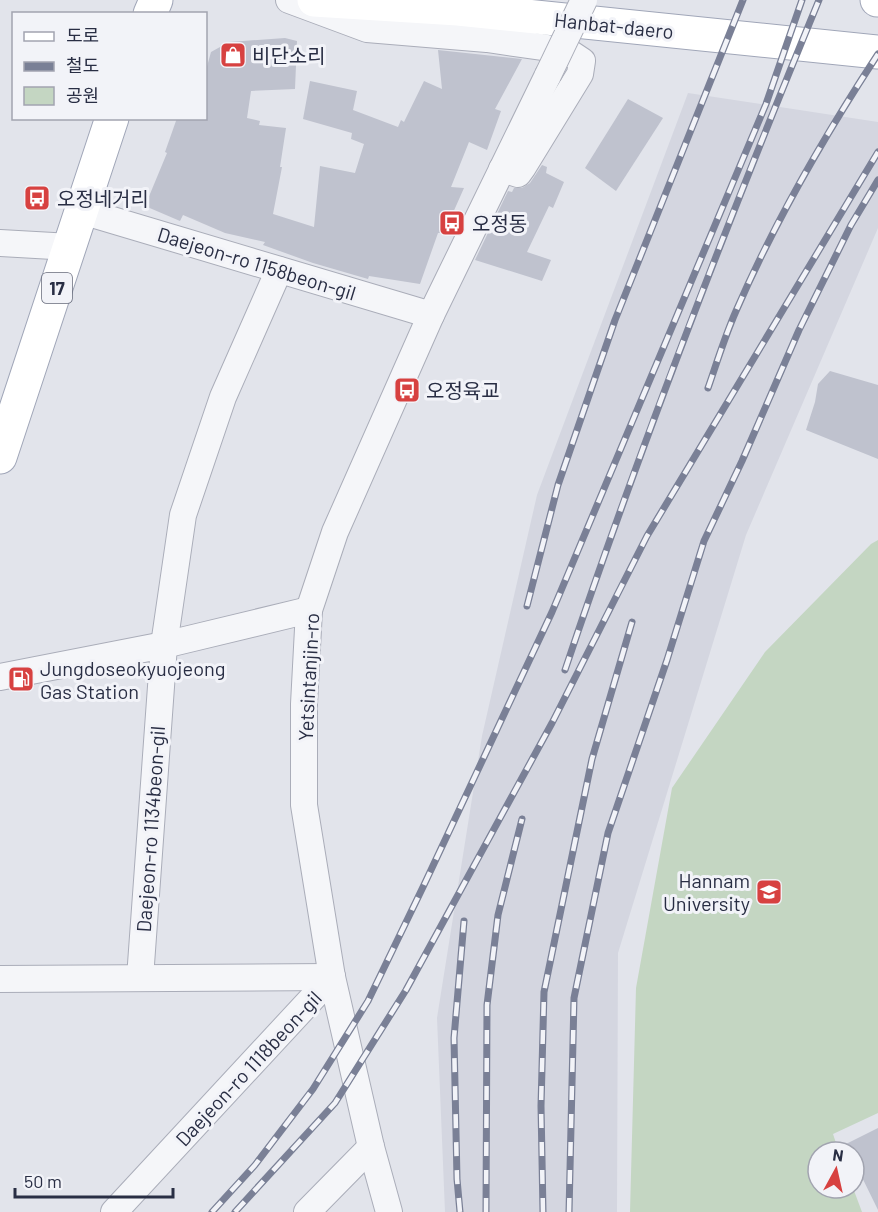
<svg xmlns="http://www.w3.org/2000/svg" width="878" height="1212" font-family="Barlow,'Noto Sans KR',sans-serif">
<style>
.built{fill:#d4d6e0}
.green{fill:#c4d6c2}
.building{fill:#bfc2ce}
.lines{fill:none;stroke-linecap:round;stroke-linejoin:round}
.minor-casing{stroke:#aaadb9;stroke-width:28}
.major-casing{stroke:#a0a6b8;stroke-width:35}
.minor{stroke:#f5f6f9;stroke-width:26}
.major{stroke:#fff;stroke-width:33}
.rail-casing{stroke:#7a8096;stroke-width:7}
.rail{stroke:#f2f3f8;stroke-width:4.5;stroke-dasharray:14;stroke-linecap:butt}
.minor-bridge-casing{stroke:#aaadb9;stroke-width:28;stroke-linecap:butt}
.minor-bridge{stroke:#f5f6f9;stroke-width:26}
.labels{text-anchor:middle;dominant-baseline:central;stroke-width:6;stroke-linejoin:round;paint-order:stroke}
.shield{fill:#f2f3f8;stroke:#65697a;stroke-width:1.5}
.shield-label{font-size:18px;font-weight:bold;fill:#292e44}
.street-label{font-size:20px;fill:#292e44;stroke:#f2f3f8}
.poi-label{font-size:20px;fill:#292e44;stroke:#f2f3f8;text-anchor:start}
</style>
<rect width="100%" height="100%" fill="#e2e4eb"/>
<polygon class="built" points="688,93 878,122 878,228 746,535 618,953 617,1212 445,1212 437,1018 482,736 537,495"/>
<polygon class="green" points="878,540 878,1113 833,1134 839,1152 818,1152 818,1188 853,1188 862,1212 630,1212 636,988 672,788 765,652 871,544"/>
<g class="building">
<polygon points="285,38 297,41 295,89 251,91 247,118 260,121 259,125 286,128 280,167 282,167 273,214 314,227 320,166 355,173 364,144 351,139 352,133 303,119 310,81 357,91 353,110 398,127 401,120 404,122 424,81 442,89 438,50 522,59 495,109 501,111 487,150 469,142 451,187 464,188 444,233 438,233 420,284 369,276 368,279 313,263 263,245 265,242 225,233 183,215 180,221 145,206 167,153 165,152 177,118 206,118 206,70 211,52 229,42"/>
<polygon points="628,99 663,118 616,191 585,168"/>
<polygon points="542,165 547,167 546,173 564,182 553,208 549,206 527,252 551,260 542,281 475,260 508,191 512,192 514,188 522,188 530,183"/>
<polygon points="830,371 878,385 878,459 806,430 815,402 818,384"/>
<polygon points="878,1128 878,1210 854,1161 854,1152 850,1152 846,1144"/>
</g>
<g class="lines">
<defs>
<g id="minor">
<polyline points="289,0 367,29 487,39 542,47 570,53 582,61 580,74 523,167 518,174 502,169"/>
<polyline points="82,211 431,315"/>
<polyline points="0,243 71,247"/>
<polyline points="0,677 164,645 309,610"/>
<polyline points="140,978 164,645 183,515 223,397 279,270"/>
<polyline points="0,979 332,977"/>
<polyline points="114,1212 332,977"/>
<polyline points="307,1212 371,1147"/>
<polyline points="389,1212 371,1147 332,977 304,805 304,704 309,610 335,532 431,315 548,75"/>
</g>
<g id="major">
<polyline points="314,0 458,9 878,52"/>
<polyline points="877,0 878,0"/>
<polyline points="150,14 156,0"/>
<polyline points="0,457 112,118"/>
</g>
</defs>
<use href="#minor" class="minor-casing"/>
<use href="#major" class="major-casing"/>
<use href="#minor" class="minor"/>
<use href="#major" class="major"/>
<defs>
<g id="rail">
<path d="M708,388C717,362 725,336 736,311C775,221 825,135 878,54"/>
<polyline points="527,606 558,485 615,320 743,0"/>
<path d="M565,670C641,443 728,221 819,0"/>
<polyline points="212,1212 255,1165 313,1089 368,1001 423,887 552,612 766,104 802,0"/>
<polyline points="235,1212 335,1103 406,990 552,723 647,536 878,152"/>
<polyline points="460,1212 457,1179 454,1038 464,921"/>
<polyline points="486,1212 487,1005 498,915 522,819"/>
<polyline points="543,1212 541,1106 544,992 592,759 632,622"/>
<polyline points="569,1212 574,998 608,833 667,660 704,541 742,461 799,330 851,225 878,180"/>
</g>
</defs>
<use href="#rail" class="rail-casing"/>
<use href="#rail" class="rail"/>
<defs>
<polyline id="minor-bridge" points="548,75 584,0"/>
</defs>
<use href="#minor-bridge" class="minor-bridge-casing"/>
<use href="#minor-bridge" class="minor-bridge"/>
</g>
<defs>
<symbol id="shop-square" viewBox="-11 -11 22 22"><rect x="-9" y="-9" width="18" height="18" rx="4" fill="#d74140" stroke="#f2f3f8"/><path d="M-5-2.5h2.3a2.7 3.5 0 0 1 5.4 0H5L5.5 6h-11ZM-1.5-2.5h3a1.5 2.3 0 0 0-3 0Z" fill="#fff"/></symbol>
<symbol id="bus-square" viewBox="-11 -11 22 22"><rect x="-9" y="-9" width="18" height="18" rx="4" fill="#d74140" stroke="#f2f3f8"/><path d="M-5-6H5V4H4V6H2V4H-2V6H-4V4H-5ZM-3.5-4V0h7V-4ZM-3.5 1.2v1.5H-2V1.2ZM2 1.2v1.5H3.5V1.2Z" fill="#fff"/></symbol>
<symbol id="fuel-square" viewBox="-11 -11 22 22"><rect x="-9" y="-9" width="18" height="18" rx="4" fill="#d74140" stroke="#f2f3f8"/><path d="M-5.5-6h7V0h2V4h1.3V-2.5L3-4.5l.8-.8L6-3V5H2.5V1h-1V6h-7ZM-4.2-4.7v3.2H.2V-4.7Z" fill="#fff"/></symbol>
<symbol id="university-square" viewBox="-11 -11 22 22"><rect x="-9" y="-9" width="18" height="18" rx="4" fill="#d74140" stroke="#f2f3f8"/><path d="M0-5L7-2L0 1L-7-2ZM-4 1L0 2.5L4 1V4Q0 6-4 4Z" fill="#fff"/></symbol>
</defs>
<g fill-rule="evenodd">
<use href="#shop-square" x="218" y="40" width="30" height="30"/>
<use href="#bus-square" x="22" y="183" width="30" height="30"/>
<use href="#bus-square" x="437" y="208" width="30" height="30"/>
<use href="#bus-square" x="392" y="375" width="30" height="30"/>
<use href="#fuel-square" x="6" y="664" width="30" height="30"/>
<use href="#university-square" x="754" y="877" width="30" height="30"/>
</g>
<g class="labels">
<rect class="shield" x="42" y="273" width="30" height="30" rx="4.5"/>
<g class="shield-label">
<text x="57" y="288">17</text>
</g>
<g class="street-label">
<text transform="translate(614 25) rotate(6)">Hanbat-daero</text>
<text transform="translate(257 263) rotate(17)">Daejeon-ro 1158beon-gil</text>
<text transform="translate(308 677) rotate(-87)">Yetsintanjin-ro</text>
<text transform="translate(150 829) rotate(-86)">Daejeon-ro 1134beon-gil</text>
<text transform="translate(248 1068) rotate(-47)">Daejeon-ro 1118beon-gil</text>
</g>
<g class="poi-label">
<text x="252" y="55">비단소리</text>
<text x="57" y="198">오정네거리</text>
<text x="472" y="223">오정동</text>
<text x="426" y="390">오정육교</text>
<text x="40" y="668">Jungdoseokyuojeong<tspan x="40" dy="23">Gas Station</tspan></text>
<text x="750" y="880" text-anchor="end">Hannam<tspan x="750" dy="23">University</tspan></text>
</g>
</g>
<rect x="12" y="12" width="195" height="108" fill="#f2f3f8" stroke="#a2a4b0" stroke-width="1.5"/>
<rect x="24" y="32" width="30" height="9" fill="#ffffff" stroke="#a2a4b0" stroke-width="1.5"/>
<text x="66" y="42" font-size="18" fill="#292e44">도로</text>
<rect x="24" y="62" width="30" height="9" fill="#7a8096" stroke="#a2a4b0" stroke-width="1.5"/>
<text x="66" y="72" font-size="18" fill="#292e44">철도</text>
<rect x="24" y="87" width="30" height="18" fill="#c4d6c2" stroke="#a2a4b0" stroke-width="1.5"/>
<text x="66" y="102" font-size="18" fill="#292e44">공원</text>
<g transform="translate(836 1170) rotate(8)"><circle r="28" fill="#f2f3f8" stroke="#a2a4b0" stroke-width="1.5"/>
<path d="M0-4.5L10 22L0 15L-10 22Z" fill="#d74140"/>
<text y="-9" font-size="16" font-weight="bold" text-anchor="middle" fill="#292e44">N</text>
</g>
<path d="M15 1188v9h158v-9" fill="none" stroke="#292e44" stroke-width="3"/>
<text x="24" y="1188" font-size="18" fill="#292e44" stroke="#f2f3f8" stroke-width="4.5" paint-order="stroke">50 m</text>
</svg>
